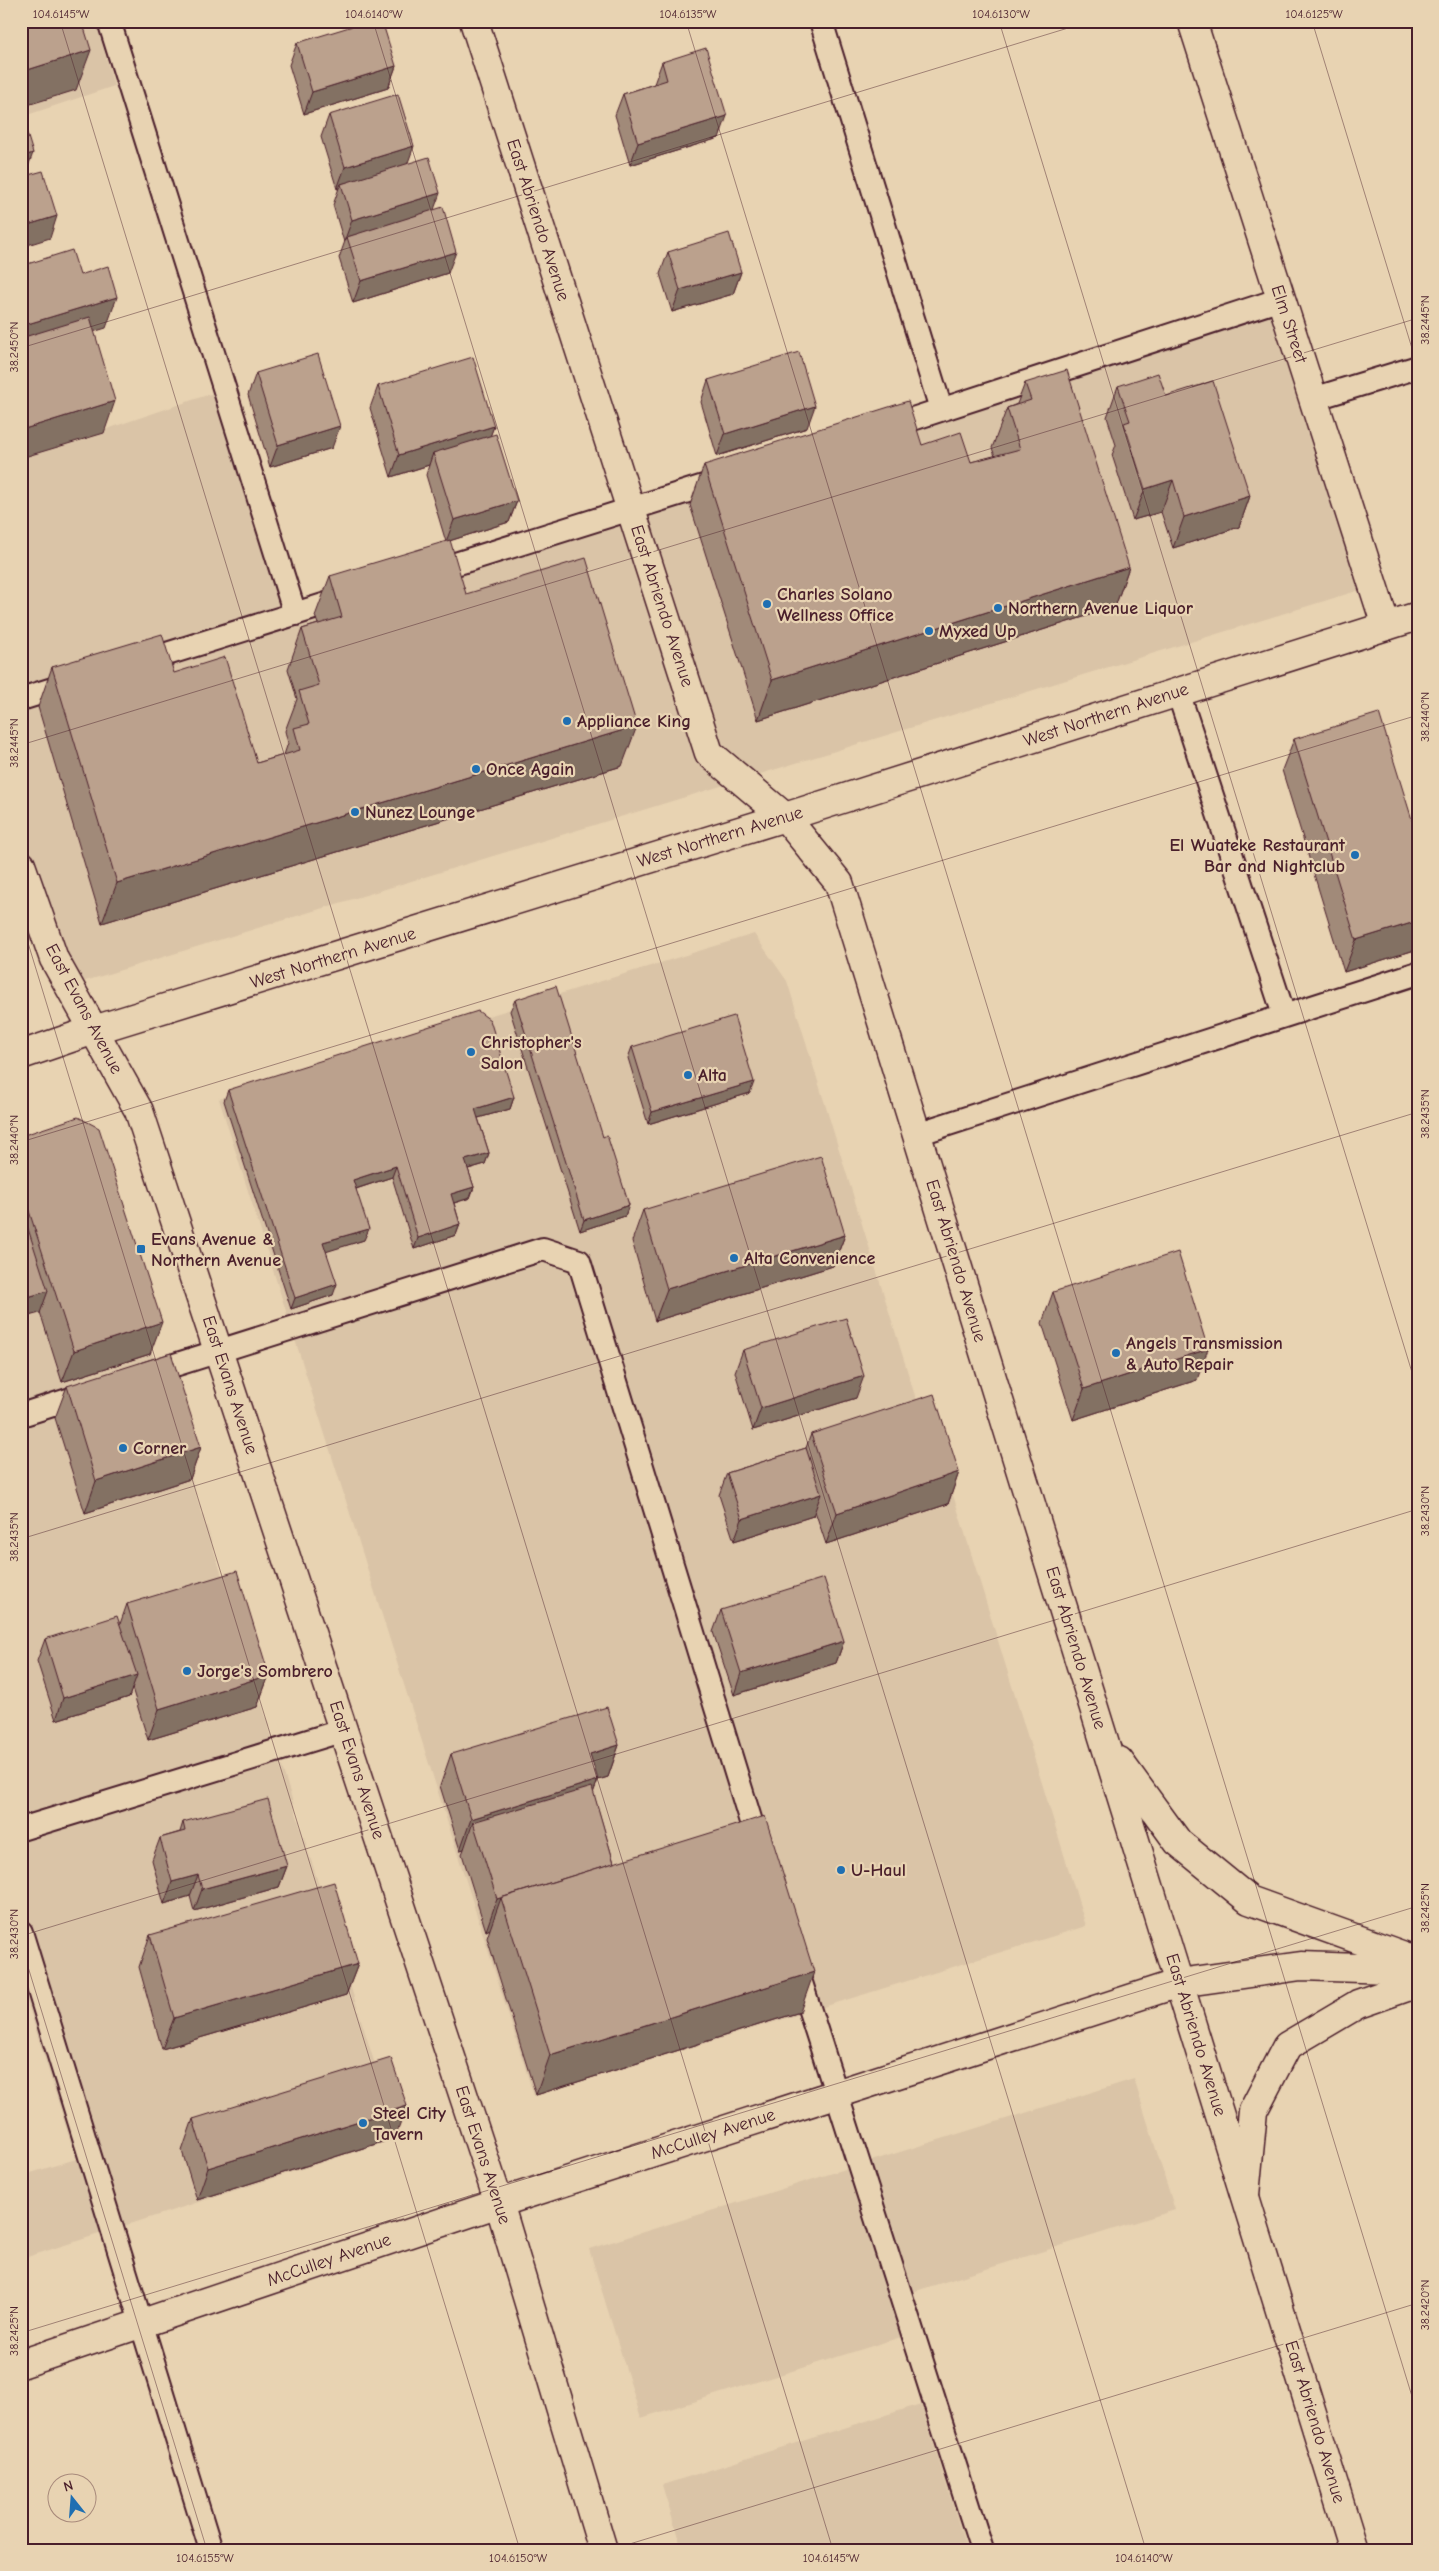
<svg xmlns="http://www.w3.org/2000/svg" width="1439" height="2571" font-family="'Comic Neue',sans-serif">
<style>
.built{fill:#dac4a7}
.lines{fill:none;stroke-linecap:round;stroke-linejoin:round}
.lane-casing{stroke:#4a1f2b;stroke-width:26}
.street-casing{stroke:#4a1f2b;stroke-width:31}
.secondary-casing{stroke:#4a1f2b;stroke-width:31}
.primary-casing{stroke:#4a1f2b;stroke-width:31}
.lane{stroke:#e8d3b2;stroke-width:22}
.street{stroke:#e8d3b2;stroke-width:28}
.secondary{stroke:#e8d3b2;stroke-width:28}
.primary{stroke:#e8d3b2;stroke-width:28}
.wall{fill:#a18a79;stroke:#4a1f2b}
.shaded-wall{fill:#837163;stroke:#4a1f2b}
.building{fill:#bba18d;stroke:#4a1f2b}
.ticks{fill:none;stroke:#4a1f2b;stroke-width:1;stroke-opacity:0.45}
.poi-dot{fill:#1f6fb2;stroke:#e8d3b2;stroke-width:2}
.labels{text-anchor:middle;dominant-baseline:central;stroke-width:4.5;stroke-linejoin:round;paint-order:stroke}
.street-label{font-size:18px;fill:#4a1f2b;stroke:#e8d3b2}
.poi-label{font-size:18px;font-weight:bold;fill:#4a1f2b;stroke:#e8d3b2;text-anchor:start}
.neatline{fill:none;stroke:#4a1f2b;stroke-width:2}
.ticks-label{font-size:12px;text-anchor:middle;fill:#4a1f2b}
</style>
<rect width="100%" height="100%" fill="#e8d3b2"/>
<filter id="ink" filterUnits="userSpaceOnUse"><feTurbulence type="fractalNoise" baseFrequency=".02" numOctaves="2"/><feDisplacementMap in="SourceGraphic" scale="10" xChannelSelector="R" yChannelSelector="G"/><feConvolveMatrix kernelMatrix="1 2 1 2 8 2 1 2 1" color-interpolation-filters="sRGB"/></filter>
<g filter="url(#ink)">
<g class="built">
<polygon points="21,21 96,21 114,86 21,117"/>
<polygon points="1281,299 1373,586 69,986 21,865 21,458 225,389 295,614"/>
<polygon points="754,934 787,981 916,1399 954,1498 1086,1926 534,2096 219,1099"/>
<polygon points="91,1157 398,2138 21,2259 21,2176 76,2159 21,1982 21,1160"/>
<polygon points="1134,2079 1175,2210 890,2299 901,2337 641,2418 589,2249"/>
<polygon points="921,2404 967,2550 682,2550 662,2485"/>
</g>
<g class="lines">
<defs>
<g id="lane">
<polyline points="109,21 295,614"/>
<polyline points="821,21 941,409"/>
<polyline points="1313,399 1418,367"/>
<polyline points="885,428 1281,299"/>
<polyline points="430,572 723,480"/>
<polyline points="138,663 349,597"/>
<polyline points="1178,692 1284,1015"/>
<polyline points="21,699 72,683"/>
<polyline points="917,1134 1418,973"/>
<polyline points="146,1374 543,1249 579,1261 759,1848"/>
<polyline points="21,1415 90,1393"/>
<polyline points="21,1829 344,1730"/>
<polyline points="21,1932 211,2550"/>
<polyline points="796,1967 982,2550"/>
</g>
<g id="street">
<polyline points="474,21 709,753 785,817"/>
<polyline points="1192,21 1386,626"/>
<polyline points="1179,1983 1354,2550"/>
<polyline points="21,2364 499,2203"/>
</g>
<g id="secondary">
<polyline points="785,817 839,883 1179,1983"/>
<polyline points="21,865 54,959 139,1111 499,2203 603,2550"/>
<polyline points="1119,1761 1178,1842 1249,1900 1418,1961"/>
<polyline points="1245,2195 1253,2111 1287,2046 1358,2004 1418,1983"/>
<polyline points="499,2203 1179,1983 1301,1966 1418,1970"/>
</g>
<polyline id="primary" points="21,1055 94,1030 785,817 1418,616"/>
</defs>
<use href="#lane" class="lane-casing"/>
<use href="#street" class="street-casing"/>
<use href="#secondary" class="secondary-casing"/>
<use href="#primary" class="primary-casing"/>
<use href="#lane" class="lane"/>
<use href="#street" class="street"/>
<use href="#secondary" class="secondary"/>
<use href="#primary" class="primary"/>
</g>
<g class="wall">
<polygon points="297,43 396,66 388,88 304,114 289,65"/>
<polygon points="662,62 719,138 630,165 615,115 623,94 654,84"/>
<polygon points="329,115 408,163 434,210 448,273 353,303 339,258 345,241 344,242 333,205 339,188 337,189 321,137"/>
<polygon points="668,252 741,272 733,294 672,312 660,274"/>
<polygon points="256,373 332,448 270,467 248,395"/>
<polygon points="708,380 807,428 717,456 701,402"/>
<polygon points="1025,383 1129,567 1115,607 758,720 690,505 704,465 922,445 971,462 995,456 992,448 1007,408 1017,404"/>
<polygon points="378,386 494,426 490,436 517,501 509,522 446,542 426,475 429,465 391,477 370,408"/>
<polygon points="1118,386 1166,396 1250,496 1239,527 1173,548 1161,512 1133,520 1112,455 1116,445 1107,417"/>
<polygon points="330,576 466,594 622,766 102,923 38,707 52,667 174,673 257,763 284,755 288,743 285,731 297,699 288,669 302,629 318,624 315,616"/>
<polygon points="1294,739 1418,839 1418,949 1344,972 1282,770"/>
<polygon points="515,1000 603,1137 629,1205 625,1216 580,1231 510,1011"/>
<polygon points="632,1047 750,1093 648,1124 628,1058"/>
<polygon points="228,1090 514,1097 510,1109 478,1118 489,1153 485,1164 468,1169 474,1187 470,1198 454,1203 460,1224 456,1235 414,1249 392,1177 356,1189 364,1240 326,1251 333,1295 291,1309 224,1101"/>
<polygon points="21,1136 150,1354 62,1382 40,1312 21,1318"/>
<polygon points="643,1210 845,1235 833,1266 655,1321 632,1241"/>
<polygon points="1053,1292 1197,1380 1073,1420 1042,1323"/>
<polygon points="743,1350 856,1398 753,1430 735,1372"/>
<polygon points="67,1386 201,1447 190,1479 85,1513 55,1418"/>
<polygon points="811,1434 959,1472 948,1504 826,1544 815,1511 813,1516 734,1541 719,1495 727,1473 806,1448"/>
<polygon points="127,1604 269,1675 257,1707 148,1740 132,1688 129,1697 56,1720 37,1661 45,1639 120,1624"/>
<polygon points="721,1610 844,1641 836,1663 734,1695 713,1632"/>
<polygon points="619,1745 608,1777 598,1780 593,1792 614,1863 800,2012 536,2095 487,1938 490,1929 486,1931 462,1854 464,1849 460,1850 440,1786 451,1754"/>
<polygon points="183,1822 287,1866 279,1887 194,1911 190,1896 164,1904 152,1860 160,1838 180,1832"/>
<polygon points="150,1935 358,1964 346,1995 162,2049 139,1967"/>
<polygon points="193,2119 395,2138 197,2200 182,2151"/>
</g>
<g class="shaded-wall">
<polygon points="91,50 76,90 21,107 21,72"/>
<polygon points="396,66 388,88 304,114 312,92"/>
<polygon points="727,116 719,138 630,165 638,143"/>
<polygon points="414,146 406,168 341,184 339,188 337,189 345,167"/>
<polygon points="33,153 25,175 21,176 21,157"/>
<polygon points="440,193 432,215 347,237 345,241 344,242 352,220"/>
<polygon points="57,216 50,238 21,247 21,227"/>
<polygon points="456,252 448,273 353,303 361,281"/>
<polygon points="741,272 733,294 672,312 680,290"/>
<polygon points="117,297 106,328 21,354 21,326"/>
<polygon points="115,401 104,433 21,458 21,430"/>
<polygon points="815,406 807,428 717,456 725,434"/>
<polygon points="340,426 332,448 270,467 278,445"/>
<polygon points="494,426 486,448 433,453 429,465 391,477 399,455"/>
<polygon points="1173,480 1161,512 1133,520 1145,489"/>
<polygon points="1250,496 1239,527 1173,548 1184,517"/>
<polygon points="517,501 509,522 446,542 454,520"/>
<polygon points="1129,567 1115,607 758,720 772,680"/>
<polygon points="637,726 622,766 102,923 117,883"/>
<polygon points="1418,921 1418,949 1344,972 1356,940"/>
<polygon points="754,1082 750,1093 648,1124 652,1112"/>
<polygon points="514,1097 510,1109 471,1120 475,1109"/>
<polygon points="489,1153 485,1164 461,1171 465,1160"/>
<polygon points="396,1166 392,1177 349,1191 353,1180"/>
<polygon points="474,1187 470,1198 447,1205 451,1194"/>
<polygon points="629,1205 625,1216 580,1231 584,1220"/>
<polygon points="460,1224 456,1235 414,1249 418,1238"/>
<polygon points="369,1229 364,1240 319,1254 323,1242"/>
<polygon points="845,1235 833,1266 655,1321 667,1289"/>
<polygon points="337,1284 333,1295 291,1309 295,1298"/>
<polygon points="48,1291 40,1313 21,1318 21,1299"/>
<polygon points="162,1322 150,1354 62,1382 74,1351"/>
<polygon points="1208,1349 1197,1380 1073,1420 1084,1389"/>
<polygon points="27,1358 21,1374 21,1360"/>
<polygon points="864,1376 856,1398 753,1430 761,1408"/>
<polygon points="201,1447 190,1479 85,1513 96,1481"/>
<polygon points="959,1472 948,1504 826,1544 837,1513"/>
<polygon points="821,1494 813,1516 734,1541 742,1519"/>
<polygon points="844,1641 836,1663 734,1695 741,1673"/>
<polygon points="137,1675 129,1697 56,1720 63,1698"/>
<polygon points="269,1675 257,1707 148,1740 159,1709"/>
<polygon points="619,1745 608,1777 578,1786 590,1754"/>
<polygon points="598,1780 586,1812 473,1822 464,1849 460,1850 471,1819"/>
<polygon points="615,1864 501,1898 490,1929 486,1931 497,1899"/>
<polygon points="287,1866 279,1887 194,1911 202,1889"/>
<polygon points="198,1875 190,1896 164,1904 172,1882"/>
<polygon points="358,1964 346,1995 162,2049 174,2018"/>
<polygon points="814,1972 800,2012 536,2095 550,2055"/>
<polygon points="407,2106 395,2138 197,2200 208,2168"/>
</g>
<g class="building">
<polygon points="21,21 82,21 91,50 21,72"/>
<polygon points="369,21 382,21 396,66 312,92 297,43"/>
<polygon points="706,48 727,116 638,143 623,94 667,80 662,62"/>
<polygon points="398,94 414,146 345,167 329,115"/>
<polygon points="21,114 33,153 21,157"/>
<polygon points="429,157 440,193 352,220 341,184"/>
<polygon points="43,171 57,216 21,227 21,177"/>
<polygon points="443,207 456,252 361,281 347,237"/>
<polygon points="729,233 741,272 680,290 668,252"/>
<polygon points="72,250 80,275 108,266 117,297 21,326 21,266"/>
<polygon points="90,317 115,401 21,430 21,338"/>
<polygon points="799,352 815,406 725,434 708,380"/>
<polygon points="318,354 340,426 278,445 256,373"/>
<polygon points="473,357 494,426 399,455 378,386"/>
<polygon points="1067,370 1129,567 772,680 704,465 908,401 922,445 961,432 971,462 1020,449 1007,408 1031,400 1025,383"/>
<polygon points="1158,373 1166,396 1213,381 1250,496 1184,517 1173,480 1145,489 1124,423 1130,421 1118,386"/>
<polygon points="496,434 517,501 454,520 433,453"/>
<polygon points="450,540 466,594 586,558 637,726 117,883 52,667 162,634 174,673 225,657 257,763 300,750 294,728 309,724 299,691 319,685 302,629 342,617 330,576"/>
<polygon points="1379,713 1418,839 1418,921 1356,940 1294,739"/>
<polygon points="556,986 603,1137 607,1135 629,1205 584,1220 515,1000"/>
<polygon points="478,1011 490,1020 514,1097 475,1109 489,1153 465,1160 474,1187 451,1194 460,1224 418,1238 396,1166 353,1180 369,1229 323,1242 337,1284 295,1298 228,1090"/>
<polygon points="734,1016 754,1082 652,1112 632,1047"/>
<polygon points="78,1117 99,1128 162,1322 74,1351 21,1186 21,1136"/>
<polygon points="821,1156 845,1235 667,1289 643,1210"/>
<polygon points="21,1207 48,1291 21,1299"/>
<polygon points="1178,1252 1208,1349 1084,1389 1053,1292"/>
<polygon points="846,1318 864,1376 761,1408 743,1350"/>
<polygon points="21,1339 27,1358 21,1360"/>
<polygon points="171,1353 201,1447 96,1481 67,1386"/>
<polygon points="934,1394 959,1472 837,1513 811,1434"/>
<polygon points="806,1448 821,1494 742,1519 727,1473"/>
<polygon points="237,1571 269,1675 159,1709 127,1604"/>
<polygon points="824,1578 844,1641 741,1673 721,1610"/>
<polygon points="117,1616 137,1675 63,1698 45,1639"/>
<polygon points="607,1707 619,1745 590,1754 598,1780 471,1819 451,1754"/>
<polygon points="592,1787 614,1863 497,1899 473,1822"/>
<polygon points="268,1799 287,1866 202,1889 198,1875 172,1882 160,1838 185,1831 183,1822"/>
<polygon points="765,1816 814,1972 550,2055 501,1898"/>
<polygon points="334,1882 358,1964 174,2018 150,1935"/>
<polygon points="391,2058 407,2106 208,2168 193,2119"/>
</g>
</g>
<path class="ticks" d="M60,21L833,2550M373,21L1146,2550M686,21L1418,2416M999,21L1418,1392M1312,21L1418,368M21,348L1091,21M21,745L1418,318M21,920L520,2550M21,1142L1418,715M21,1539L1418,1112M21,1936L1418,1509M21,1944L207,2550M21,2333L1418,1906M610,2550L1418,2303"/>
<g class="poi-dot">
<circle cx="767" cy="604" r="5"/>
<circle cx="998" cy="608" r="5"/>
<circle cx="929" cy="631" r="5"/>
<circle cx="567" cy="721" r="5"/>
<circle cx="476" cy="769" r="5"/>
<circle cx="355" cy="812" r="5"/>
<circle cx="1355" cy="855" r="5"/>
<circle cx="471" cy="1052" r="5"/>
<circle cx="688" cy="1075" r="5"/>
<rect x="136" y="1244" width="10" height="10" rx="2.5"/>
<circle cx="734" cy="1258" r="5"/>
<circle cx="1116" cy="1353" r="5"/>
<circle cx="123" cy="1448" r="5"/>
<circle cx="187" cy="1671" r="5"/>
<circle cx="841" cy="1870" r="5"/>
<circle cx="363" cy="2123" r="5"/>
</g>
<g class="labels">
<g class="street-label">
<text transform="translate(538 220) rotate(72)">East Abriendo Avenue</text>
<text transform="translate(1289 324) rotate(72)">Elm Street</text>
<text transform="translate(662 606) rotate(72)">East Abriendo Avenue</text>
<text transform="translate(1106 715) rotate(-18)">West Northern Avenue</text>
<text transform="translate(720 837) rotate(-17)">West Northern Avenue</text>
<text transform="translate(333 958) rotate(-17)">West Northern Avenue</text>
<text transform="translate(84 1009) rotate(62)">East Evans Avenue</text>
<text transform="translate(956 1261) rotate(73)">East Abriendo Avenue</text>
<text transform="translate(230 1385) rotate(72)">East Evans Avenue</text>
<text transform="translate(1076 1648) rotate(73)">East Abriendo Avenue</text>
<text transform="translate(357 1770) rotate(72)">East Evans Avenue</text>
<text transform="translate(1196 2035) rotate(73)">East Abriendo Avenue</text>
<text transform="translate(713 2134) rotate(-18)">McCulley Avenue</text>
<text transform="translate(483 2155) rotate(72)">East Evans Avenue</text>
<text transform="translate(329 2260) rotate(-19)">McCulley Avenue</text>
<text transform="translate(1315 2422) rotate(73)">East Abriendo Avenue</text>
</g>
<g class="poi-label">
<text x="777" y="594">Charles Solano<tspan x="777" dy="21">Wellness Office</tspan></text>
<text x="1008" y="608">Northern Avenue Liquor</text>
<text x="939" y="631">Myxed Up</text>
<text x="577" y="721">Appliance King</text>
<text x="486" y="769">Once Again</text>
<text x="365" y="812">Nunez Lounge</text>
<text x="1345" y="845" text-anchor="end">El Wuateke Restaurant<tspan x="1345" dy="21">Bar and Nightclub</tspan></text>
<text x="481" y="1042">Christopher's<tspan x="481" dy="21">Salon</tspan></text>
<text x="698" y="1075">Alta</text>
<text x="151" y="1239">Evans Avenue &amp;<tspan x="151" dy="21">Northern Avenue</tspan></text>
<text x="744" y="1258">Alta Convenience</text>
<text x="1126" y="1343">Angels Transmission<tspan x="1126" dy="21">&amp; Auto Repair</tspan></text>
<text x="133" y="1448">Corner</text>
<text x="197" y="1671">Jorge's Sombrero</text>
<text x="851" y="1870">U-Haul</text>
<text x="373" y="2113">Steel City<tspan x="373" dy="21">Tavern</tspan></text>
</g>
</g>
<rect width="1439" height="2571" fill="none" stroke="#e8d3b2" stroke-width="55"/>
<g transform="translate(72 2498) rotate(343)"><circle r="24" fill="#e8d3b2" stroke="#a98b7c"/>
<path d="M0-4L9 19L0 12L-9 19Z" fill="#1f6fb2"/>
<text y="-8" font-size="14" font-weight="bold" text-anchor="middle" fill="#4a1f2b">N</text>
</g>
<rect x="28" y="28" width="1384" height="2516" class="neatline"/>
<g class="ticks-label">
<text x="61" y="18">104.6145°W</text>
<text x="374" y="18">104.6140°W</text>
<text x="688" y="18">104.6135°W</text>
<text x="1001" y="18">104.6130°W</text>
<text x="1314" y="18">104.6125°W</text>
<text transform="translate(1425 320) rotate(-90)" y="4">38.2445°N</text>
<text transform="translate(14 347) rotate(-90)" y="4">38.2450°N</text>
<text transform="translate(1425 717) rotate(-90)" y="4">38.2440°N</text>
<text transform="translate(14 743) rotate(-90)" y="4">38.2445°N</text>
<text transform="translate(1425 1114) rotate(-90)" y="4">38.2435°N</text>
<text transform="translate(14 1140) rotate(-90)" y="4">38.2440°N</text>
<text transform="translate(1425 1511) rotate(-90)" y="4">38.2430°N</text>
<text transform="translate(14 1537) rotate(-90)" y="4">38.2435°N</text>
<text transform="translate(1425 1908) rotate(-90)" y="4">38.2425°N</text>
<text transform="translate(14 1934) rotate(-90)" y="4">38.2430°N</text>
<text transform="translate(1425 2305) rotate(-90)" y="4">38.2420°N</text>
<text transform="translate(14 2331) rotate(-90)" y="4">38.2425°N</text>
<text x="205" y="2562">104.6155°W</text>
<text x="518" y="2562">104.6150°W</text>
<text x="831" y="2562">104.6145°W</text>
<text x="1144" y="2562">104.6140°W</text>
</g>
</svg>
